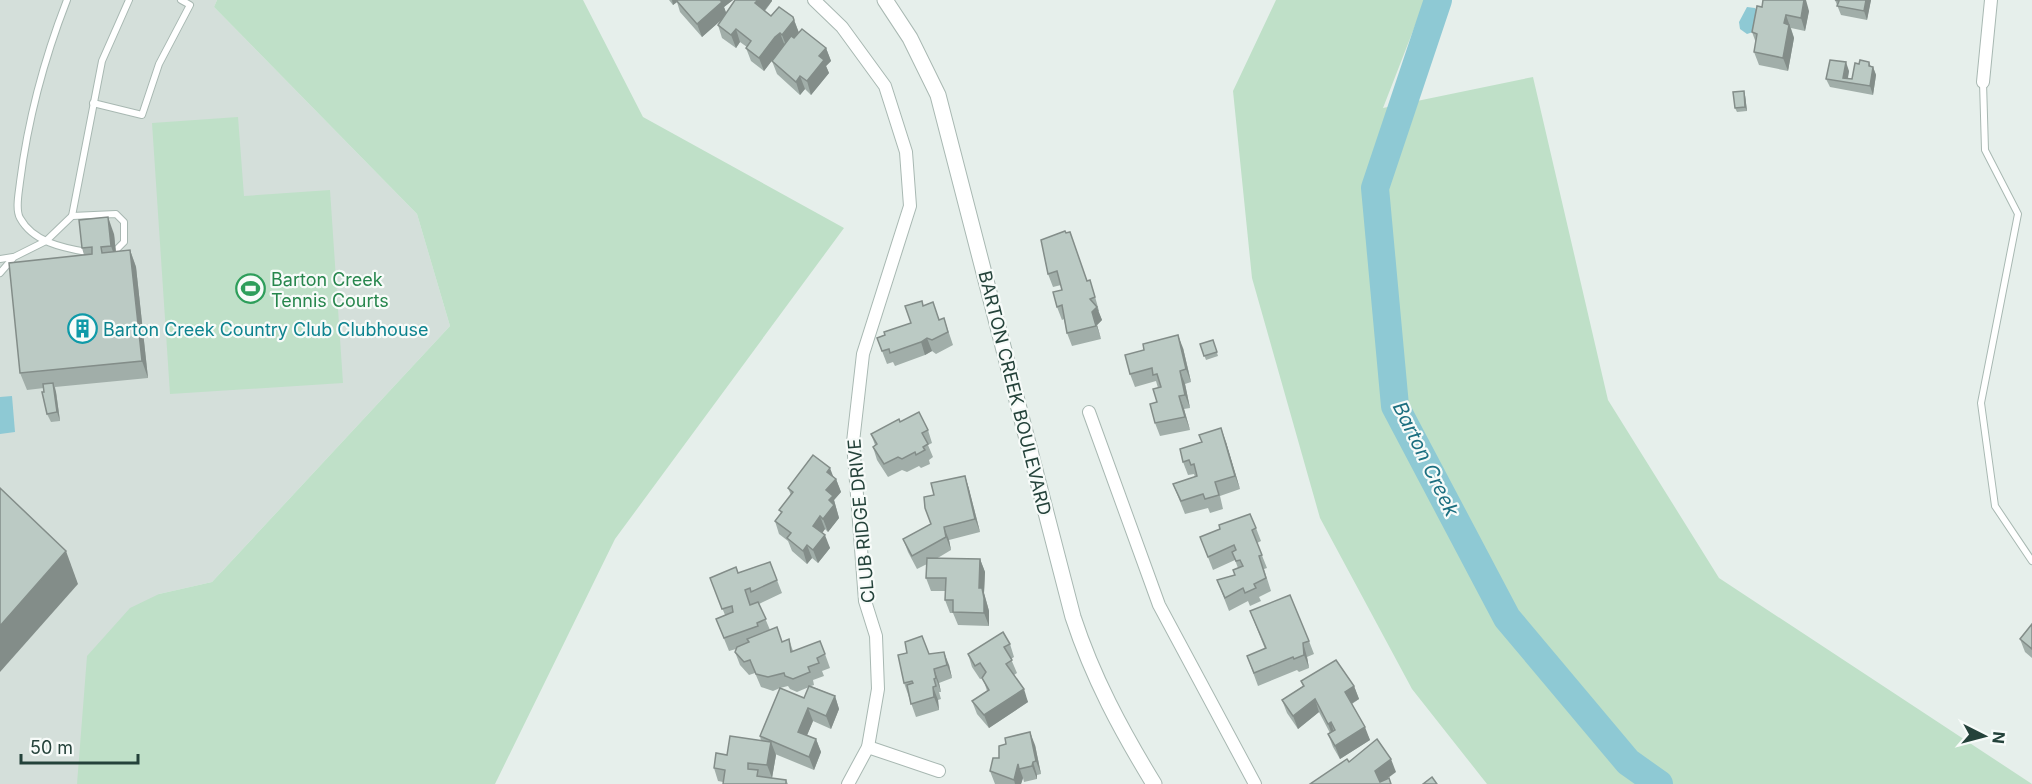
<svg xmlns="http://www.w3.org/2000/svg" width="2032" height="784" font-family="Inter,sans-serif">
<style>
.built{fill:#d4dfda}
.green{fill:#bfe0c8}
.water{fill:#8ec9d4}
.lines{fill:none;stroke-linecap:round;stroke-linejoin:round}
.river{stroke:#8ec9d4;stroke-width:28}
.service-casing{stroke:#a8b8b2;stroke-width:8}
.minor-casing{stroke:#a8b8b2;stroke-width:14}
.tertiary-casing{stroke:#a8b8b2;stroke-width:17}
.service{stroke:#fff;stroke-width:6}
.minor{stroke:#fff;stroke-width:12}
.tertiary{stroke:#fff;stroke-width:15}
.wall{fill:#a1aea9;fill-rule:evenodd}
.shaded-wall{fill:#838d89}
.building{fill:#bbcac4;stroke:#838d89;stroke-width:1.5}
.labels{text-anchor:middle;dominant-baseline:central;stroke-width:4.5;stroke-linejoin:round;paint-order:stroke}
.leisure-label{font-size:18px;fill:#27864d;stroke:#f7fbf9;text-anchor:start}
.culture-label{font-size:18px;fill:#0d838f;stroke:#f7fbf9;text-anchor:start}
.street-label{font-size:18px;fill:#24423a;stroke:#f7fbf9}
.water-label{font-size:20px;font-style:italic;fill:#1c6f80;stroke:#f7fbf9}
</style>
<rect width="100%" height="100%" fill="#e6efeb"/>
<polygon class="built" points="0,0 217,0 214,7 417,214 450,326 212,582 159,594 77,784 0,784"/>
<g class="green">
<polygon points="217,0 583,0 643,117 844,228 615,539 495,784 77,784 87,656 130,608 159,594 212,582 450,326 417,214 214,7"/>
<polygon points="1276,0 1425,0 1383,108 1533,77 1608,400 1719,578 2032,784 1487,784 1412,689 1320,518 1252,278 1233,91"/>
<polygon points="238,117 244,196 330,190 343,383 170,394 152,123"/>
</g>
<g class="water">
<polygon points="1747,7 1755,8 1757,11 1753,32 1747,34 1740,29 1739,22"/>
<polygon points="12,396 15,432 0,434 0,397"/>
</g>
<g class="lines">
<polyline class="river" points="1438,0 1375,188 1395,406 1507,618 1628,762 1659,784"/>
<defs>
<g id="service">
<path d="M67,0C44,59 28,119 20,182C19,192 15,209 20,218C33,242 63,248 87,252"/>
<polyline points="1983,82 1985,150 2018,214 1981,403 1995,506 2032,561"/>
<polyline points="93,103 142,115 159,64 190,5 181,0"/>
<polyline points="72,216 116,214 124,222 124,242 116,250"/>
<polyline points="0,259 13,257"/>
<polyline points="0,273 14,257 46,241 72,216 102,61 129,0"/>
</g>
<g id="minor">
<polyline points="814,0 842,27 885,86 906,152 910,206 863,354 853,442 865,601 876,636 878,689 868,747 848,784"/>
<polyline points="1983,82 1991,0"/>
<polyline points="1089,412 1159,605 1255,784"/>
<polyline points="868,747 939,771"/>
</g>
<path id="tertiary" d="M885,0L910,38L938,95L1073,617C1093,678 1121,730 1154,784"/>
</defs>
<use href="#service" class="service-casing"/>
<use href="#minor" class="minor-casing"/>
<use href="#tertiary" class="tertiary-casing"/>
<use href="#service" class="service"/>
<use href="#minor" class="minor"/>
<use href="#tertiary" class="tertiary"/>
</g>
<g class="wall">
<polygon points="669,0 733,0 724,7 726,13 772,1 765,11 771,16 793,17 799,33 826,48 831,61 826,66 829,73 811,95 805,89 800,95 777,74 772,61 781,49 764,71 751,61 746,48 747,47 740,42 736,48 722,38 718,25 721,20 702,37 680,12 677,2 673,5"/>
<polygon points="1835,0 1871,0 1867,20 1841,15"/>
<polygon points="1762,7 1809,11 1805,31 1791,28 1794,38 1788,71 1759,65 1754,52 1756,43 1752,32"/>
<polygon points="1871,66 1873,67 1876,75 1873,95 1830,87 1826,79 1849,71 1848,78 1852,79"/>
<polygon points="1745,95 1747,111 1737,112 1735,108"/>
<polygon points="114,234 116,252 130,250 136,267 148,378 55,387 56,392 60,421 51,422 47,414 44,388 27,390 20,373 84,255 82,248"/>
<polygon points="1041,240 1087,281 1094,293 1099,311 1098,311 1102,320 1097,325 1101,339 1072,346 1067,333 1064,319 1062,320 1057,307 1062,290 1061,285 1053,287 1048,274"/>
<polygon points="923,305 939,320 944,318 953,345 936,354 932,351 925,355 895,366 893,362 887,364 877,338 885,335 911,323"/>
<polygon points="1213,340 1218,356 1206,360 1200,344"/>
<polygon points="1183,348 1191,382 1185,384 1190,408 1184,409 1190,430 1160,436 1155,423 1158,388 1156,381 1135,387 1130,374"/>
<polygon points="900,422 928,430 932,443 928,445 933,457 929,460 930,464 921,468 919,466 907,472 902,470 888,477 877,460 873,447 875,445 871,434"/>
<polygon points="1226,442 1240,489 1220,496 1223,509 1210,513 1208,508 1185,514 1173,484 1195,477 1194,474 1188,475 1183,462"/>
<polygon points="965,476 969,489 980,532 949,540 951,550 936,559 980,559 985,572 984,593 989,611 989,626 958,625 953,613 950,613 945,600 945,591 931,591 926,578 927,564 917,569 908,552 903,539 931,525 934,495"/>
<polygon points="833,477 836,479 841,492 834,500 839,518 828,532 825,529 822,533 830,548 818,563 812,558 807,564 792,551 788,541 779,534 775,521 781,513 779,510 791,495 788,488"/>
<polygon points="1256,528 1261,541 1257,543 1267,568 1264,569 1271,591 1259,597 1261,601 1250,606 1248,601 1229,611 1217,580 1235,575 1238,568 1235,560 1213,570 1200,537"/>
<path d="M770,562L782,593L759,604L770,630L782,642L789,639L793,651L825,654L830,668L822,671L824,676L813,680L814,685L811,686L835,696L839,709L831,729L813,721L807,735L816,739L821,752L814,770L775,754L776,755L772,778L786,780L788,784H723V782L718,781L714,768L727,755L761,741L760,736L780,688L773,691L761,687L755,673L749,675L740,665L735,652L736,649L729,651L716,619L725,615L710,578L738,573ZM788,686L790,689L797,692L809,687L804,698L780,688Z"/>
<polygon points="1250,611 1309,641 1314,654 1307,657 1309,668 1299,672 1297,670 1258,686 1247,656 1265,649"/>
<polygon points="2032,624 2032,658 2025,652 2020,639"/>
<polygon points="1010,644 1014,657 1011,659 1017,673 1014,675 1028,702 989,728 977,714 972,701 987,691 983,678 980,679 972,667 968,654"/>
<polygon points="929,654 949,665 952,678 939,683 941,692 939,692 941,699 938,700 939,710 916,717 904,683"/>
<polygon points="1301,681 1354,686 1359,699 1352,704 1370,740 1340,759 1333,747 1328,734 1330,733 1319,712 1298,729 1287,713 1282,700 1303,686"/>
<polygon points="1035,745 1041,774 1037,775 1037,779 1024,782 1023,778 1021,784 995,784 990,771 999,758"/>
</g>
<g class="shaded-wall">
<polygon points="672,0 676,0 677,2 673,5"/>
<polygon points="719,0 733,0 724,7 727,15 702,37 697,24"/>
<polygon points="758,0 772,0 772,1 760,16 755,3"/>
<polygon points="1804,0 1806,0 1809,11 1805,31 1801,18"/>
<polygon points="1866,0 1871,0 1867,20 1864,11"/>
<polygon points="1786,15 1794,38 1788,71 1783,58 1784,23"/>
<polygon points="794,20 799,33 787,48 782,35"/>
<polygon points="736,29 740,42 736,48 731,35"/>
<polygon points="780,33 785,46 780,50 764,71 759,58 775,37"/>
<polygon points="826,48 831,61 826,66 829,73 811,95 807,81 819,56"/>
<polygon points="1846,62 1849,71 1847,82 1843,78"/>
<polygon points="1869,62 1872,70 1873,67 1876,75 1873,95 1870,86"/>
<polygon points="800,76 805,89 800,95 796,82"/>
<polygon points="1744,91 1745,95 1747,111 1745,107"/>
<polygon points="108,217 114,234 117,263 111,246"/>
<polygon points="130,250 136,267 148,378 142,361"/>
<polygon points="1097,307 1102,320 1097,325 1101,339 1092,312"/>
<polygon points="1178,335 1183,348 1191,382 1186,369"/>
<polygon points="927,338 932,351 925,355 921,342"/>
<polygon points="1180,371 1185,384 1190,408 1185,395"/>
<polygon points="53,383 56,392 60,421 57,412"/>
<polygon points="1179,396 1184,409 1190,430 1185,417"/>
<polygon points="1221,428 1226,442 1240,489 1235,476"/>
<polygon points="830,468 835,481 836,479 841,492 834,500 839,518 828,532 823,519 827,472"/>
<polygon points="965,476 969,489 980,532 975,519"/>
<polygon points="820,516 825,529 818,539 813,526"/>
<polygon points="944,527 949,540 951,550 946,537"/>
<polygon points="825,535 830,548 818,563 813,550"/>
<polygon points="807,545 812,558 807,564 803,551"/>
<polygon points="66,551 78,584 0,672 0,626"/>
<polygon points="980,559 985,572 984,593 989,611 989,626 984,613 979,588"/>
<polygon points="1303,643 1307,657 1309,668 1304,655"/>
<polygon points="944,652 949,665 952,678 947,665"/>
<polygon points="934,669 939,683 941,692 936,678"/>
<polygon points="1354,686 1359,699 1349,705 1345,692"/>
<polygon points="933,687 938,700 939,710 934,697"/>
<polygon points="1024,689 1028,702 989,728 984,715"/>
<polygon points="835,696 839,709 831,729 826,716"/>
<polygon points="1315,699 1319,712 1298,729 1293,716"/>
<polygon points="808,708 813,721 803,745 798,732"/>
<polygon points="1331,722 1335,736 1333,737 1328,724"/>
<polygon points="1365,727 1370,740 1340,759 1335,746"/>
<polygon points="1030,732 1035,745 1041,774 1036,761"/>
<polygon points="816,739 821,752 814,770 809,757"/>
<polygon points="771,742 776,755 772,778 767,765"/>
<polygon points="1391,759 1396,772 1380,784 1375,771"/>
<polygon points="1033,762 1037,775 1037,779 1032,766"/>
<polygon points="1018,764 1023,778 1021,784 1015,784 1014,780"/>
</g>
<g class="building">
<polygon points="676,0 720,0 722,2 697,24"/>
<polygon points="735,0 758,0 755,3 771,16 779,7 793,17 794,20 782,35 780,33 775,37 759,58 746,48 751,41 736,29 731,35 718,25"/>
<polygon points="1763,0 1804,0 1801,18 1786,15 1784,23 1789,25 1783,58 1754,52 1757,34 1752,32 1757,6 1762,7"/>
<polygon points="1835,0 1866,0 1864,11 1837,6 1839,1"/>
<polygon points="802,29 826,48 819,56 824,60 807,81 800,76 796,82 772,61 791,36 794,38"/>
<polygon points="1830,60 1846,62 1843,78 1852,79 1855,63 1859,64 1860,60 1869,62 1869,66 1873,67 1870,86 1826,79"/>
<polygon points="1744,91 1745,107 1735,108 1733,92"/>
<polygon points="108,217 111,246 101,247 102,253 130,250 142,361 20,373 9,263 92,254 92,247 82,248 79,220"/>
<polygon points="1065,231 1066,233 1070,232 1087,281 1090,280 1095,297 1090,299 1097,307 1092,312 1096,326 1067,333 1062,305 1057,307 1053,292 1062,290 1057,271 1048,274 1041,240"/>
<polygon points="922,301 923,306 933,302 939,320 944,318 948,332 932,340 927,338 921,342 890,353 889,349 882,351 877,338 885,335 884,332 911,323 905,306"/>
<polygon points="1178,335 1186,369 1180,371 1185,395 1179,396 1185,417 1155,423 1150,404 1157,402 1153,389 1161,387 1157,374 1153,375 1152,368 1130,374 1125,355 1144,350 1143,344"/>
<polygon points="1213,340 1217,352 1204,356 1200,344"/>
<polygon points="53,383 57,412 47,414 42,392 44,392 43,384"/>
<polygon points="919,412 928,430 922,433 928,444 923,447 925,450 916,455 915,452 902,459 898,457 884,464 873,447 877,444 871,434 899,419 900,422"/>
<polygon points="1221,428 1235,476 1215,482 1219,495 1205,499 1203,494 1181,501 1173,484 1197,476 1194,464 1191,465 1189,460 1183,462 1180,449 1202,442 1199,435"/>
<polygon points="813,455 830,468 827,472 836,479 826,490 833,496 829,500 834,505 823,519 820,516 813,526 825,535 813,550 807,545 803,551 787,538 791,533 775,521 782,512 779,510 793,492 788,488"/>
<polygon points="965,476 975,519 944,527 946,537 912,556 903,539 931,524 925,508 924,497 934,495 931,483"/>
<polygon points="0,488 66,551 0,626"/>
<polygon points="1250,514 1256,528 1252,530 1262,555 1259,556 1266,578 1254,584 1256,588 1245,593 1243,588 1225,598 1217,580 1235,575 1233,570 1243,566 1240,560 1236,561 1232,552 1236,550 1234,545 1208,557 1200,537 1220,529 1219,525"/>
<polygon points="927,558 980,559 979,588 982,588 984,598 984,613 953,612 953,600 945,600 946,578 926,578"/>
<polygon points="770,562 777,580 751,592 750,588 745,590 750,605 758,602 766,619 757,623 758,626 724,638 716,619 733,612 732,606 722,609 710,578 736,567 738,573"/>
<polygon points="1290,595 1309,641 1303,643 1304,655 1294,659 1293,657 1254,673 1247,656 1266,648 1250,611"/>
<polygon points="2032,624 2032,649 2020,639"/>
<polygon points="777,627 782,642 789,639 791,652 820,641 825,654 817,658 819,663 808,667 810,672 793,679 785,676 784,673 768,677 756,674 750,660 744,662 735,652 737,647 749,642 747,639"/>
<polygon points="1003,632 1010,644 1004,647 1012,660 1006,664 1024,689 984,715 972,701 989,690 982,678 986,672 980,663 975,666 968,654"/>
<polygon points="922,636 929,654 944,652 947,665 934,669 936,678 934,679 936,686 933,687 934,697 911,704 907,685 913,683 912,681 904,683 898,655 907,653 905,642"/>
<polygon points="1336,660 1354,686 1345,692 1365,727 1335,746 1328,734 1335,730 1331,722 1328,724 1315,699 1293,716 1282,700 1304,686 1301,681"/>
<polygon points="809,686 835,696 826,716 808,708 798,732 816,739 809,757 760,736 780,688 804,698"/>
<polygon points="1030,732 1036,761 1033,762 1032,766 1019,769 1018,764 1014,780 990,771 993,758 999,758 999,746 1006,744 1005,738"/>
<polygon points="730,736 771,742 767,765 748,763 748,769 758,770 757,776 786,780 786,784 723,784 725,770 714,768 716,753 727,755"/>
<polygon points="1377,739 1391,759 1375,771 1380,782 1389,778 1391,784 1310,784 1347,759 1349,762"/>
<polygon points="1432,777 1437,784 1423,784"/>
</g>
<defs>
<symbol id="stadium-ring" viewBox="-11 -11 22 22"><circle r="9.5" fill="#f7fbf9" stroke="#2e9e5b" stroke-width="1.5"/><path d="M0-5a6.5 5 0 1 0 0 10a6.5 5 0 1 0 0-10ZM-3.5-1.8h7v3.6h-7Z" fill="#2e9e5b"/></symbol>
<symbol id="building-ring" viewBox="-11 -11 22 22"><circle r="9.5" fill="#f7fbf9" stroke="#0f9aa8" stroke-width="1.5"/><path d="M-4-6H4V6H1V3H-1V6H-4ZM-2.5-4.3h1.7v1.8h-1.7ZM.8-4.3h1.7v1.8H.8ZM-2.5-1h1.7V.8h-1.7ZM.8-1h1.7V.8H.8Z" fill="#0f9aa8"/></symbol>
</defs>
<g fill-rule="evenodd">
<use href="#stadium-ring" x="234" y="272" width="33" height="33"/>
<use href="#building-ring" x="66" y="312" width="33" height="33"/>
</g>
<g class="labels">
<g class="leisure-label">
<text x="271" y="279">Barton Creek<tspan x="271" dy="21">Tennis Courts</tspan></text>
</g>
<g class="culture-label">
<text x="103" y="329">Barton Creek Country Club Clubhouse</text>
</g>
<g class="street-label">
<text transform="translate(1015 393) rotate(76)">BARTON CREEK BOULEVARD</text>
<text transform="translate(861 521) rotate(-95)">CLUB RIDGE DRIVE</text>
</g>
<g class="water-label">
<text transform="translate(1426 459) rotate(64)">Barton Creek</text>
</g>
</g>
<g transform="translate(1984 736) rotate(96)" stroke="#f7fbf9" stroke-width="4.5" paint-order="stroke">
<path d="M0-4.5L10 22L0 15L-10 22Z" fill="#24423a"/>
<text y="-9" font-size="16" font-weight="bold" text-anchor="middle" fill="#24423a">N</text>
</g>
<path d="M21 754v9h117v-9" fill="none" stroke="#24423a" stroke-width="3"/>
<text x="30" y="754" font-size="18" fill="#24423a" stroke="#f7fbf9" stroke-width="4.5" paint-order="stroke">50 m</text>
</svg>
